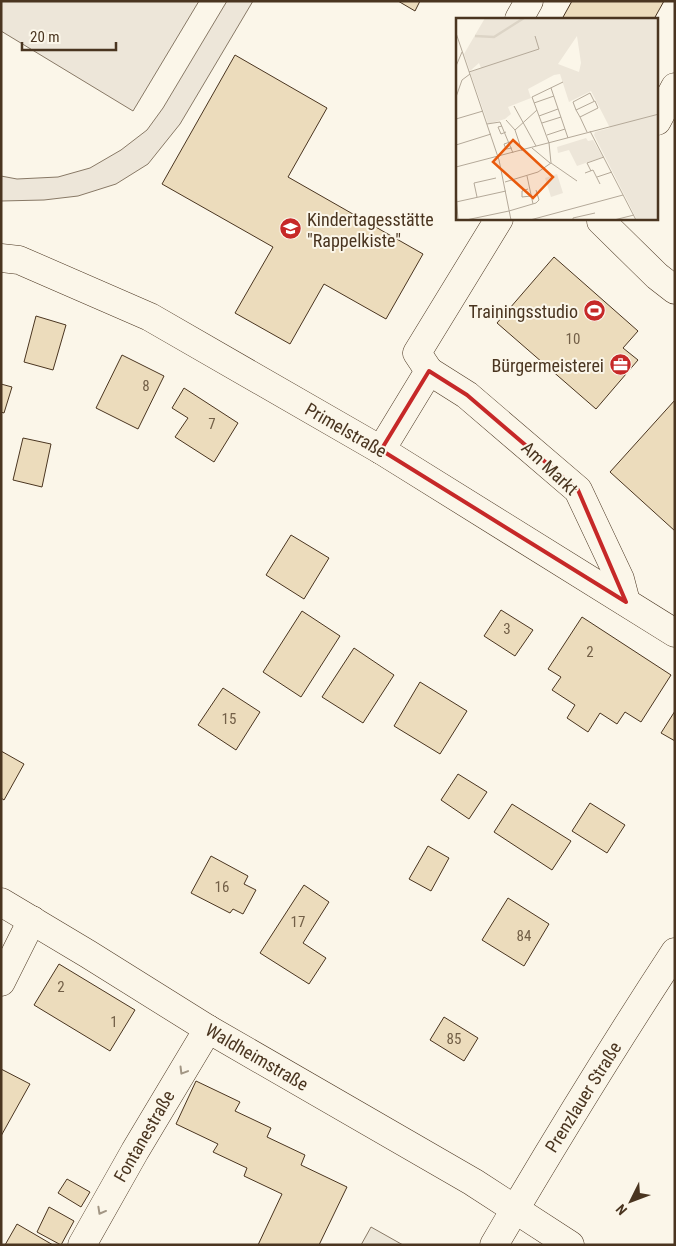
<svg xmlns="http://www.w3.org/2000/svg" width="676" height="1246" font-family="'Roboto Condensed',sans-serif">
<style>
.green{fill:#ede6d9;stroke:#887966}
.parking{fill:#ede7d9;stroke:#887966}
.building{fill:#ecdcbc;stroke:#4a3520}
.lines{fill:none;stroke-linecap:round;stroke-linejoin:round}
.minor-casing{stroke:#4a3520;stroke-width:29}
.major-casing{stroke:#4a3520;stroke-width:29}
.minor{stroke:#fbf6e9;stroke-width:28}
.major{stroke:#fbf6e9;stroke-width:28}
.oneway{stroke:#a29684}
.marked{fill:none;stroke:#c62828;stroke-width:4;stroke-linejoin:round}
.labels{text-anchor:middle;dominant-baseline:central;stroke-width:4;stroke-linejoin:round;paint-order:stroke}
.number-label{font-size:15px;fill:#725f47}
.poi-label{font-size:18px;fill:#4a3520;stroke:#fbf6e9;text-anchor:end}
.street-label{font-size:18px;fill:#4a3520;stroke:#fbf6e9}
.inset-river{fill:none;stroke:#dcd4c6;stroke-width:2.5}
.inset-road{fill:none;stroke:#b4a999;stroke-width:1}
.view{fill:#e8590c;fill-opacity:0.15;stroke:#e8590c;stroke-width:2.5}
.inset-edge{fill:none;stroke:#4a3520;stroke-width:2.5}
</style>
<rect width="100%" height="100%" fill="#fbf6e9"/>
<g class="green">
<polygon points="1,1 199,1 133,111 1,31"/>
<polygon points="227,1 253,1 180,124 148,164 116,184 78,196 44,200 1,201 1,176 17,179 58,177 90,168 121,150 147,130 163,108"/>
</g>
<polygon class="parking" points="371,1227 403,1245 361,1245"/>
<g class="building">
<polygon points="398,1 420,1 415,11"/>
<polygon points="572,1 664,1 654,19 562,19"/>
<polygon points="235,55 327,108 288,177 423,254 386,319 324,284 290,344 235,313 273,247 162,184"/>
<polygon points="554,257 638,331 623,348 638,360 596,409 497,323"/>
<polygon points="36,316 66,325 53,370 24,362"/>
<polygon points="122,355 164,376 138,429 96,408"/>
<polygon points="1,384 12,387 4,413 1,412"/>
<polygon points="184,388 238,423 214,462 175,437 188,418 172,408"/>
<polygon points="675,400 675,531 610,472"/>
<polygon points="23,438 51,444 42,487 13,480"/>
<polygon points="291,535 329,558 304,599 266,575"/>
<polygon points="501,610 533,630 515,656 484,636"/>
<polygon points="302,611 340,636 301,697 263,672"/>
<polygon points="582,617 671,675 641,722 625,712 617,724 600,713 588,732 567,718 575,705 552,690 561,677 548,669"/>
<polygon points="354,648 394,675 363,723 322,697"/>
<polygon points="420,682 467,711 440,754 394,726"/>
<polygon points="223,688 260,712 236,750 198,725"/>
<polygon points="675,711 675,741 661,733"/>
<polygon points="1,751 24,764 4,800 1,798"/>
<polygon points="458,774 487,792 469,819 441,800"/>
<polygon points="590,803 625,825 607,853 572,831"/>
<polygon points="512,804 571,841 552,870 494,832"/>
<polygon points="428,846 449,858 431,891 409,879"/>
<polygon points="211,856 248,876 244,884 256,890 243,914 233,909 230,913 191,893"/>
<polygon points="304,885 329,902 303,943 326,958 309,984 260,953"/>
<polygon points="508,898 549,924 524,966 482,940"/>
<polygon points="59,964 135,1010 110,1051 34,1005"/>
<polygon points="444,1017 478,1038 464,1061 430,1040"/>
<polygon points="1,1069 30,1084 1,1136"/>
<polygon points="196,1081 240,1102 235,1111 271,1128 267,1137 305,1155 301,1165 347,1187 319,1245 258,1245 282,1194 244,1176 247,1168 213,1152 218,1144 176,1124"/>
<polygon points="67,1179 90,1192 81,1207 58,1193"/>
<polygon points="49,1207 74,1221 61,1245 37,1232"/>
<polygon points="17,1224 53,1245 5,1245"/>
</g>
<g class="lines">
<defs>
<g id="minor">
<polyline points="519,19 529,1"/>
<polyline points="657,121 675,87"/>
<polyline points="601,221 657,276 675,290"/>
<polyline points="1,258 19,260 150,317 381,450 675,633"/>
<polyline points="429,371 467,395 578,490 620,579 626,602"/>
<polyline points="381,450 429,371 417,353 499,219"/>
<polyline points="1,902 88,954 208,1029 473,1182 570,1245"/>
<polyline points="1,982 32,920"/>
<polyline points="82,1245 135,1151 208,1029"/>
</g>
<path id="major" d="M494,1245C552,1146 612,1048 675,952"/>
</defs>
<use href="#minor" class="minor-casing"/>
<use href="#major" class="major-casing"/>
<use href="#minor" class="minor"/>
<use href="#major" class="major"/>
</g>
<defs><path id="oneway-chevron" d="M-2-3.5L2.5 0L-2 3.5" fill="none" stroke-width="1.6" stroke-linecap="round" stroke-linejoin="round" transform="scale(1.25)"/></defs>
<g class="oneway">
<use href="#oneway-chevron" transform="translate(183 1071) rotate(121)"/>
<use href="#oneway-chevron" transform="translate(101 1211) rotate(119)"/>
</g>
<path class="marked" d="M429,371L467,395L578,490L626,602L381,450Z"/>
<defs>
<symbol id="school-disc" viewBox="-11 -11 22 22"><circle r="9.5" fill="#c62828" stroke="#fbf6e9"/><path d="M0-5L7-2L0 1L-7-2ZM-4 1L0 2.5L4 1V4Q0 6-4 4Z" fill="#fff"/></symbol>
<symbol id="stadium-disc" viewBox="-11 -11 22 22"><circle r="9.5" fill="#c62828" stroke="#fbf6e9"/><path d="M0-5a6.5 5 0 1 0 0 10a6.5 5 0 1 0 0-10ZM-3.5-1.8h7v3.6h-7Z" fill="#fff"/></symbol>
<symbol id="office-disc" viewBox="-11 -11 22 22"><circle r="9.5" fill="#c62828" stroke="#fbf6e9"/><path d="M-6-3h4V-5.5h4V-3h4V5H-6ZM-1-4.5V-3h2v-1.5ZM-6 0V1H6V0Z" fill="#fff"/></symbol>
</defs>
<g fill-rule="evenodd">
<use href="#school-disc" x="278" y="216" width="25" height="25"/>
<use href="#stadium-disc" x="582" y="298" width="25" height="25"/>
<use href="#office-disc" x="608" y="352" width="25" height="25"/>
</g>
<g class="labels">
<g class="number-label">
<text x="573" y="339">10</text>
<text x="146" y="386">8</text>
<text x="212" y="424">7</text>
<text x="507" y="629">3</text>
<text x="590" y="652">2</text>
<text x="229" y="719">15</text>
<text x="222" y="887">16</text>
<text x="298" y="922">17</text>
<text x="524" y="936">84</text>
<text x="61" y="987">2</text>
<text x="114" y="1022">1</text>
<text x="454" y="1039">85</text>
</g>
<g class="poi-label">
<text x="307" y="219" text-anchor="start">Kindertagesstätte<tspan x="307" dy="21">"Rappelkiste"</tspan></text>
<text x="578" y="311">Trainingsstudio</text>
<text x="604" y="365">Bürgermeisterei</text>
</g>
<g class="street-label">
<text transform="translate(346 430) rotate(30)">Primelstraße</text>
<text transform="translate(550 468) rotate(43)">Am Markt</text>
<text transform="translate(257 1057) rotate(30)">Waldheimstraße</text>
<text transform="translate(583 1097) rotate(-58)">Prenzlauer Straße</text>
<text transform="translate(144 1136) rotate(-60)">Fontanestraße</text>
</g>
</g>
<g transform="translate(456 18)">
<rect width="202" height="202" fill="#fbf6e9"/>
<path d="M29,0H202V202H181L179,198L138,117L139,114L154,110L135,73L113,84L104,56L98,57L72,71L75,80L52,89L55,96L49,101L32,106L14,54L25,50L23,45L14,53L8,36ZM121,18L125,45L123,54L102,46ZM130,120L132,123L137,122L147,139L121,148L113,132L102,135L101,129ZM101,156L107,175L95,179L89,160Z" fill="#ede6d9" fill-rule="evenodd"/>
<path class="inset-river" d="M19,18L38,19L68,0"/>
<path class="inset-road" d="M0,15L43,142L55,202M0,48L6,34M13,54L83,31L79,18M95,70L112,120M0,79L6,62L14,56M78,85L98,78M58,88L80,128M120,92L117,84L134,75L138,83M83,98L102,91M124,99L142,90L139,83L120,92L124,99L131,114M0,101L27,93M50,102L59,112L66,133M86,105L105,99M31,106L44,104L57,135M46,108L42,109L45,116L50,114M59,112L81,92M134,113L180,202M91,117L109,111M54,124L48,126L50,131L56,130M0,127L35,116M76,130L94,145M95,145L121,163M0,149L203,96M135,153L131,145L148,139M129,155L137,152L144,166M71,158L77,186M141,159L156,154M49,164L82,154L95,145L93,125L76,79L107,64M72,171L66,173V179L75,178M0,173L2,202M21,179L18,165L40,160M0,184L50,173M53,193L80,185L83,182L80,172M10,202L53,193M74,202L167,177M117,202V200L139,195M158,202L178,197"/>
<path class="view" d="M57,122L97,159L77,180L37,144Z"/>
<rect width="202" height="202" class="inset-edge"/>
</g>
<rect width="676" height="1246" fill="none" stroke="#4a3520" stroke-width="5"/>
<g transform="translate(631 1201) rotate(228)" stroke="#fbf6e9" stroke-width="4" paint-order="stroke">
<path d="M0-4L9 19L0 12L-9 19Z" fill="#4a3520"/>
<text y="-8" font-size="14" font-weight="bold" text-anchor="middle" fill="#4a3520">N</text>
</g>
<path d="M22 42v8h94v-8" fill="none" stroke="#4a3520" stroke-width="2.5"/>
<text x="30" y="42" font-size="15" fill="#4a3520" stroke="#fbf6e9" stroke-width="4" paint-order="stroke">20 m</text>
</svg>
